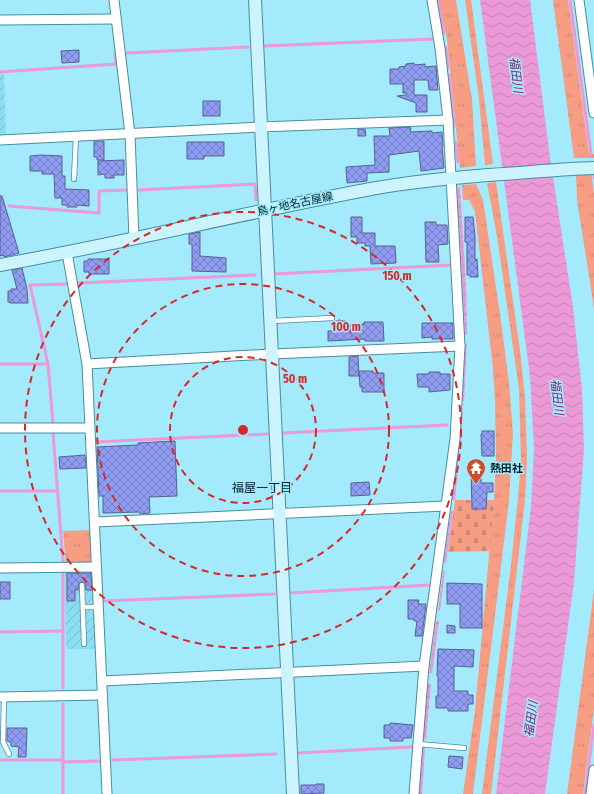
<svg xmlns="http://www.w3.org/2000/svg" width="594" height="794" font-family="'Fira Sans Condensed','Noto Sans JP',sans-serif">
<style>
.industrial{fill:url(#industrial-furrows)}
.grass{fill:url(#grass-tufts)}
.cemetery{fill:url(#cemetery-stones)}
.water{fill:url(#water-waves)}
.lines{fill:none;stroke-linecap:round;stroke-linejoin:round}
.stream{stroke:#eb99d7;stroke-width:3}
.building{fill:url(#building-cross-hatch);stroke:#58608f}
.lane-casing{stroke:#478e9f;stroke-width:6}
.street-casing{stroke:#478e9f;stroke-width:11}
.secondary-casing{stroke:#478e9f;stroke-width:14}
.lane{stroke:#fff;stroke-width:4.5}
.street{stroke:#fff;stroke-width:9}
.secondary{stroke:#ccf4fe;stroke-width:12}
.ring{fill:none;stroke:#d62828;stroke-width:2;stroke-dasharray:7 5}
.labels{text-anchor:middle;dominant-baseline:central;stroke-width:3;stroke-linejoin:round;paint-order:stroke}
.street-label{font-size:11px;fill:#042229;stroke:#a3eafd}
.poi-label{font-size:11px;font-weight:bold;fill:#042229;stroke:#a3eafd;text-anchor:start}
.water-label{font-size:12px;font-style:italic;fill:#862875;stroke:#a3eafd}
.neighbourhood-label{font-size:12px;fill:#042229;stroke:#a3eafd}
.centre{fill:#d62828;stroke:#a3eafd;stroke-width:2}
.ring-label{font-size:12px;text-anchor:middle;font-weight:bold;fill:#d62828;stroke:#a3eafd;stroke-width:3;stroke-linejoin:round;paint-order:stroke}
</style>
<defs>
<pattern id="industrial-furrows" width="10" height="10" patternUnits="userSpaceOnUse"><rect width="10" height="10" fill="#8cddf2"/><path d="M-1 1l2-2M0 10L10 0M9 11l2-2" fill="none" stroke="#77bdd0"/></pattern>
<pattern id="grass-tufts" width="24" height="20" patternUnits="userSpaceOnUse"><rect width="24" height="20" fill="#f69d84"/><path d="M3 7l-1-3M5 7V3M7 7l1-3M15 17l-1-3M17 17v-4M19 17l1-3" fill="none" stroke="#d18772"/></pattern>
<pattern id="cemetery-stones" width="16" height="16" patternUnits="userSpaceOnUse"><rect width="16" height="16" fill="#f69d84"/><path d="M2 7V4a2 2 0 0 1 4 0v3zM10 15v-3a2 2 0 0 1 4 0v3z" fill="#d18772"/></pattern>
<pattern id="water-waves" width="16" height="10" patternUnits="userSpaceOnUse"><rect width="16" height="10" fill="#eb99d7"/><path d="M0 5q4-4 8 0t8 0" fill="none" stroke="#c884b9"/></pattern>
<pattern id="building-cross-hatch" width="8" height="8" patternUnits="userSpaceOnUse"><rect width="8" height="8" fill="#8f9cf2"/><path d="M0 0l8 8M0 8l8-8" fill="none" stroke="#737fc4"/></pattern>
</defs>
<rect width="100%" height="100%" fill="#a3eafd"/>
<g class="industrial">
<polygon points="0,74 4,74 6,136 0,136"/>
<polygon points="90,570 93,573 96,649 66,649 65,571"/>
</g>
<g class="grass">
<polygon points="439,0 456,0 472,100 476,166 460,168 447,39"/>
<polygon points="465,0 471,0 493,164 485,165 479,99"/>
<polygon points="553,0 568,0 589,154 594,154 594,158 574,158"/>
<polygon points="578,173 591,173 594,192 594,308 577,200 576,176"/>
<polygon points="496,182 520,350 525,398 527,460 525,500 491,794 482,794 511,565 518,498 521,459 519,389 497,236 487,183"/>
<polygon points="476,184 483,200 501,321 509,383 513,433 509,501 473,794 463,794 475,711 494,500 496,458 495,400 493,369 475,211 469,200 463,200 462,185"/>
<polygon points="91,530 92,561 88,564 66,564 63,531"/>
<polygon points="594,590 594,709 583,794 567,794"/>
</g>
<polygon class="cemetery" points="455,500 494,500 490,551 448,552"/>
<g class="water">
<polygon points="480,0 530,0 550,158 573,307 582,389 584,449 574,582 545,794 496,794 531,507 534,449 530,376"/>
<polygon points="460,187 466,287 467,335 465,334 457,188"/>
<polygon points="467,343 464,401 462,401 465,344"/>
<polygon points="461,412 463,412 455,500 452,500 459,440"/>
<polygon points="451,511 453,511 446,563 444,562"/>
<polygon points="443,571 445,571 440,611 438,611"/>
<polygon points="436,621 439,621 432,673 429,673"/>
<polygon points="428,684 431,684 426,739 423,740"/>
<polygon points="423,748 425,748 422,794 419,794"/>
</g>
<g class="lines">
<g class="stream">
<polyline points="438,0 444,33"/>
<polyline points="570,0 591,154"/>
<polyline points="264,46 433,39"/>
<polyline points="446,47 448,68"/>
<polyline points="127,53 248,47"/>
<polyline points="0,72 116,64 115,54"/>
<polyline points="449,75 454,126"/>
<polyline points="456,143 458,162"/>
<polyline points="594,175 594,178"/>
<polyline points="139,190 255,184 256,200"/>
<polyline points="9,206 99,213 99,191 127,190"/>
<polyline points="274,274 451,265"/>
<polyline points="79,283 255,275"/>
<polyline points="0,364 48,364"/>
<polyline points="53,423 48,364 30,285 66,284"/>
<polyline points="53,433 63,561"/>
<polyline points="283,433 447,425"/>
<polyline points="95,442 269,434"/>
<polyline points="0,491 58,491"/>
<polyline points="290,593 430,585"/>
<polyline points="104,601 274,594"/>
<polyline points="0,632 63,631"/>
<polyline points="63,688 63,573"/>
<polyline points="63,704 63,794"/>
<polyline points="298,753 411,747"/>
<polyline points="0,760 60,760"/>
<polyline points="113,760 276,754"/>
<polyline points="63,762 100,761"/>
<polyline points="585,794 594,725"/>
</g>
</g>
<g class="building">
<polygon points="79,50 79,62 62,63 61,51"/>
<polygon points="414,63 414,65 425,64 425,67 436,66 438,90 429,90 428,80 414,80 414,95 427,95 427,112 416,112 416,103 397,96 406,95 407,93 403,93 403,84 390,84 390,69 399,69 399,67 406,66 406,64"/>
<rect x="203" y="101" width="17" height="15"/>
<polygon points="409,127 411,128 410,132 432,131 432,133 442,132 443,146 442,146 444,168 421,171 419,151 389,155 389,172 367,173 367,181 347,183 346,167 375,165 374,136 390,136 389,128"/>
<polygon points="358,129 365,129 366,136 358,136"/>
<polygon points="94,141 104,141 104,160 97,160 97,157 94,157"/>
<polygon points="187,142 224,142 224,156 204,156 204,159 187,159"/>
<polygon points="41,155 62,156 62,176 65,176 65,189 89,190 89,206 77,205 77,207 67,207 67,205 62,205 62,198 55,198 54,174 42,174 42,171 30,171 30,156"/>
<polygon points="124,160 124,175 114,175 114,178 105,178 105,174 98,175 98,161"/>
<polygon points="0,196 2,196 19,253 4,257 4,255 0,256"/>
<polygon points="351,217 362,217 362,233 375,233 375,246 395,246 396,263 371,264 370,246 365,246 365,243 357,243 357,237 351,237"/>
<polygon points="465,217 473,217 475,236 475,260 477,259 478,277 470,277 470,275 467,275 467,242 465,242"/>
<polygon points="425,222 436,222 436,225 447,225 448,244 438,245 439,262 426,262"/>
<polygon points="200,232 200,256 226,258 226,272 192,271 192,244 189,244 189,234"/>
<polygon points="88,259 109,259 109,274 89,274 89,272 84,272 84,261 88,261"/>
<polygon points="22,268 27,289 28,303 10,303 10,302 8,302 8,291 11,291 11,289 17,289 12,270"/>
<polygon points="335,321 346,321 346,325 364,324 364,322 383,322 384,341 365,341 365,339 328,341 328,331 335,331"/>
<polygon points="422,323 453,323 453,339 432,339 432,337 422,338"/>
<polygon points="358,356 359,376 349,376 349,357"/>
<polygon points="359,371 373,371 373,373 384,373 384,392 362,392 362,387 360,387"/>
<polygon points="429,372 440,372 440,374 450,374 450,390 429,392 429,387 418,387 417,374 429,374"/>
<polygon points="482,431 494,431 494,456 482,456 481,434 482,434"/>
<polygon points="175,441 177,496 149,497 150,513 140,514 140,512 103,513 103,496 99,496 97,447 138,445 138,443"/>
<polygon points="85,455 86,468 60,469 59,457"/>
<polygon points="471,466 481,466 481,483 493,483 493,492 487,492 486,509 472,509"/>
<polygon points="369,482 370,495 351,496 351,483"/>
<polygon points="67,573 91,573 92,590 86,590 85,583 80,582 79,584 78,590 75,590 75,601 67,601"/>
<rect x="0" y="582" width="10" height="17"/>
<polygon points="447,583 482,584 482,628 460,628 460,604 447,604"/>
<polygon points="408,600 419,600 418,604 426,604 422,636 415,636 417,621 414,621 414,619 408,619"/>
<polygon points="447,625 455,626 455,633 447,633"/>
<polygon points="438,649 474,650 473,667 454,666 454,691 468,691 468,695 473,695 473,704 468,704 468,711 448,711 448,708 436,708 436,696 438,696 438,676 437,676"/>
<polygon points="390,723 413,725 411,738 403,738 403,741 390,741 390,738 384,738 384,725 390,725"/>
<polygon points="7,728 27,728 26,757 18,757 19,747 11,746 11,742 7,741"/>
<polygon points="449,756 463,757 462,769 448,767"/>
<polygon points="316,784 324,784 324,793 301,794 301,785 316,785"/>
</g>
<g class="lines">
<defs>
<g id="lane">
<polyline points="74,179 76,136"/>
<polyline points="272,321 332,318"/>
<polyline points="82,585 84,644"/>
<polyline points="83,607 98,607"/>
<polyline points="4,697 3,742 9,754"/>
<polyline points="418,744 464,748"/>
</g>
<g id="street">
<polyline points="114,0 130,134 134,239"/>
<polyline points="579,0 594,113"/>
<polyline points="0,20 116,19"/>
<polyline points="0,140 260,127 448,120"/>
<polyline points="67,253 87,364 107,794"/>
<polyline points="87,364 272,354 460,346"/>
<polyline points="0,428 89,428"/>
<polyline points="95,522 445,506"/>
<polyline points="0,568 96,567"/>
<polyline points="102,681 424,666"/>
<polyline points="0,697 102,695"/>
<polyline points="414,794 424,666 455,439 460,346 448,120 440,48 432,0"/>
<polyline points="591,794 594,770"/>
</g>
<g id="secondary">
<polyline points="255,0 293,794"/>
<path d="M0,265C124,243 247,212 371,189C409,182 449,178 488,175C524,173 559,169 594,168"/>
</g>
</defs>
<use href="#lane" class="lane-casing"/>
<use href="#street" class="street-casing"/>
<use href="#secondary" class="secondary-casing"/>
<use href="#lane" class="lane"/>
<use href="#street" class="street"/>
<use href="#secondary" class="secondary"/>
</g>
<g class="ring">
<circle cx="243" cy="430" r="73"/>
<circle cx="243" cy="430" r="146"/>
<circle cx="243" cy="430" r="218"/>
</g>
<defs>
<symbol id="temple-pin" viewBox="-11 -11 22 30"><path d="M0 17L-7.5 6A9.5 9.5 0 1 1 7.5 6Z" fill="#d34a24" stroke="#a3eafd"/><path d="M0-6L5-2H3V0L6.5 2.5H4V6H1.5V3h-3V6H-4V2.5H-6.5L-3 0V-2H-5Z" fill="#fff"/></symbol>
</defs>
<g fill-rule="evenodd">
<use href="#temple-pin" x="465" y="457" width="22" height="30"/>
</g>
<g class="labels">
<g class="street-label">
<text transform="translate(295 204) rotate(-12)">鳥ヶ地名古屋線</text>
</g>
<g class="poi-label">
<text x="490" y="468">熱田社</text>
</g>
<g class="water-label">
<text transform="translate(516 75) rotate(83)">福田川</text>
<text transform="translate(557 397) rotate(83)">福田川</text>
<text transform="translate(531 719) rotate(-82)">福田川</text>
</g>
<g class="neighbourhood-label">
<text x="262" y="488">福屋一丁目</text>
</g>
</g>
<circle cx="243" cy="430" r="6" class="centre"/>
<g class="ring-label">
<text x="397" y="280">150 m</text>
<text x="346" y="331">100 m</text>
<text x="295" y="383">50 m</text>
</g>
</svg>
